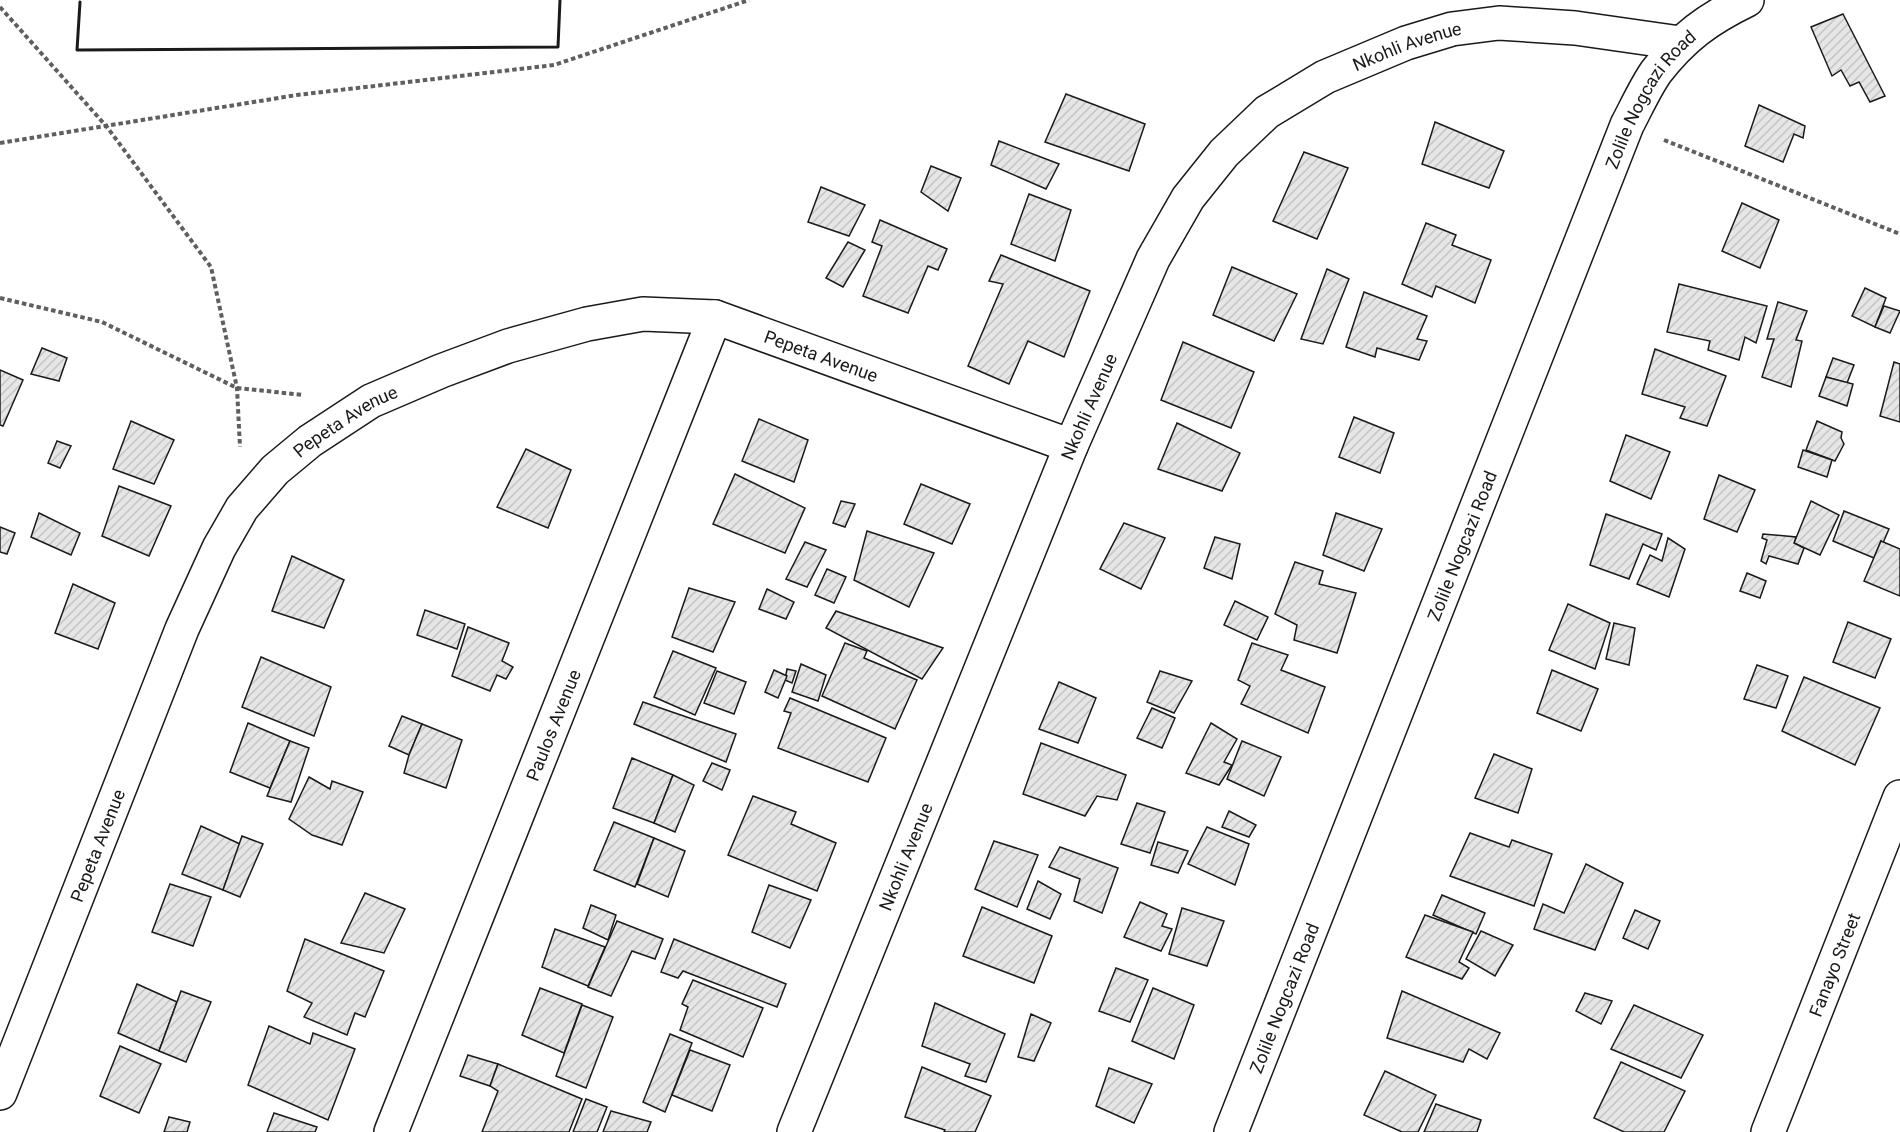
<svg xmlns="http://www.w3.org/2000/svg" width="1900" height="1132" font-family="Roboto,sans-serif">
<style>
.building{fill:url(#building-hatch);stroke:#1a1a1a;stroke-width:1.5}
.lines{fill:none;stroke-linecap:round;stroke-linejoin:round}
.minor-casing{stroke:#1a1a1a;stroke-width:36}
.path{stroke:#5f5f5f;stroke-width:4;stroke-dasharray:4.5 3;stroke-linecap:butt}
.minor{stroke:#fff;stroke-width:33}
.wall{stroke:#1a1a1a;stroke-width:3}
.labels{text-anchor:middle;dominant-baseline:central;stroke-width:4.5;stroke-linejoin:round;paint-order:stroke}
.street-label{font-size:18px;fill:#1a1a1a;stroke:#fff}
</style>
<defs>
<pattern id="building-hatch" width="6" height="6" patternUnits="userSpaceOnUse" patternTransform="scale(1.5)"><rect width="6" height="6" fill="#e6e6e6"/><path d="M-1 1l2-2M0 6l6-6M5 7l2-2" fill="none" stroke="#c5c5c5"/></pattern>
</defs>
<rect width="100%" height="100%" fill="#fff"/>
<g class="building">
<polygon points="1843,14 1885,96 1870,102 1859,82 1850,86 1841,70 1832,76 1811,27"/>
<polygon points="1066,94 1145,124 1129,171 1045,142"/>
<polygon points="1759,105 1805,126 1803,138 1794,134 1783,162 1745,146"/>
<polygon points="1435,122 1504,151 1489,188 1422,164"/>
<polygon points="999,141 1059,164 1046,189 991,165"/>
<polygon points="1304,152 1348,168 1317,239 1273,221"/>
<polygon points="931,166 961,178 948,211 921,192"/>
<polygon points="821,187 865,205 849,236 808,222"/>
<polygon points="1029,194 1071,210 1055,261 1011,244"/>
<polygon points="1742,203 1779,220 1760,268 1722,251"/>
<polygon points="880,220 947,249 938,270 928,266 908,313 863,296 882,246 872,242"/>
<polygon points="1426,223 1456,235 1452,245 1491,260 1475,303 1436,286 1432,297 1402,284"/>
<polygon points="848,242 865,250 843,287 826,278"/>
<polygon points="1001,255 1090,291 1064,357 1028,341 1009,384 968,366 1003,284 989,281"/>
<polygon points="1232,267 1297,294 1274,341 1213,315"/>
<polygon points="1327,269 1349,279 1323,344 1301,339"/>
<polygon points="1679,284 1767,306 1756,343 1745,337 1739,360 1708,350 1710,341 1667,332"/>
<polygon points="1865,288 1886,298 1875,327 1852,316"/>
<polygon points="1364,292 1427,316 1417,339 1427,341 1419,360 1377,348 1375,357 1346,347"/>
<polygon points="1778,302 1807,311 1796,340 1802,341 1791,387 1762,377 1774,339 1767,339"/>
<polygon points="1884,306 1900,311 1890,333 1875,327"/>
<polygon points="1183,342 1254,372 1231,428 1161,400"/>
<polygon points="42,348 67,358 59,381 31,374"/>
<polygon points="1655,349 1726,376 1707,426 1680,418 1685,407 1642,394"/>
<polygon points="1833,358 1854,365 1847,383 1826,377"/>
<polygon points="1894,362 1900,364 1900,422 1880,416"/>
<polygon points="0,370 23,380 3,426 0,425"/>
<polygon points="1826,377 1853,384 1847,406 1819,396"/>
<polygon points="1354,417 1394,433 1380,473 1339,457"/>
<polygon points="759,419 808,440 794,482 742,461"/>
<polygon points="131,421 174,440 154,484 113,469"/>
<polygon points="1817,421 1842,432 1841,438 1844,444 1835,461 1806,450"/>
<polygon points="1177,423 1240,453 1222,491 1158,469"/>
<polygon points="1626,435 1670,452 1651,499 1610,481"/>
<polygon points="57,441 71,446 60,468 48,463"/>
<polygon points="526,449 571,470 548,528 497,507"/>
<polygon points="1803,450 1832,460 1827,477 1798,467"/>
<polygon points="735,474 805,508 785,553 713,524"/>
<polygon points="1719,475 1755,490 1737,532 1704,519"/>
<polygon points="921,484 970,504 952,544 904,524"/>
<polygon points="119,486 171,506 149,556 102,536"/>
<polygon points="841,501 855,504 845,527 833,523"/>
<polygon points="1811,501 1839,515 1820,555 1794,543"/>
<polygon points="1844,511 1889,529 1883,543 1881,541 1874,558 1833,541"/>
<polygon points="39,513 80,533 71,555 31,537"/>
<polygon points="1336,513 1382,529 1364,571 1323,555"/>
<polygon points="1606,514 1662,534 1656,550 1643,544 1629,579 1590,565"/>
<polygon points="1124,523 1165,538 1141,589 1100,569"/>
<polygon points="0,527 15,533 7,554 0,552"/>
<polygon points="867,531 934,553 909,607 854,580"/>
<polygon points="1763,534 1796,537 1794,543 1804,548 1798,564 1769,556 1766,564 1761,561 1767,540 1762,538"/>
<polygon points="1215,537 1240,544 1232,579 1204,568"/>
<polygon points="1668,538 1685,549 1669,597 1637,584 1650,555 1662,561"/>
<polygon points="1881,541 1900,549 1900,596 1864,581"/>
<polygon points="805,542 826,550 807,587 786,579"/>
<polygon points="292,556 344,580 324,628 272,611"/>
<polygon points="1295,562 1323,571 1319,584 1356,593 1337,653 1294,640 1297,625 1275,614"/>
<polygon points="827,569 846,577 834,603 815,595"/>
<polygon points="1747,573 1766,581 1760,598 1740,591"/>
<polygon points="73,584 115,603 98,649 55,633"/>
<polygon points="689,588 735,602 713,652 672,637"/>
<polygon points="767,589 794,602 786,619 759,609"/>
<polygon points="1235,601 1268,617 1257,640 1224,625"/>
<polygon points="1568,604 1610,623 1595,669 1549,650"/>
<polygon points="425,610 465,624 457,649 417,635"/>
<polygon points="836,611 943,648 922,679 826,628"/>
<polygon points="1848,622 1891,639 1875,678 1833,662"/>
<polygon points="1614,623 1635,628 1629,665 1606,659"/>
<polygon points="468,627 509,643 502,661 513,667 506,679 497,675 490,691 452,676"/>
<polygon points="845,643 867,651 864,658 917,680 895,729 822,696"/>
<polygon points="1252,643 1288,655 1281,670 1325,687 1308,733 1241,704 1250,686 1238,680"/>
<polygon points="673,651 716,668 695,715 654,697"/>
<polygon points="261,657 331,687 314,736 242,707"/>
<polygon points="801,664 826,675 818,701 792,692"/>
<polygon points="1757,665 1788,676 1776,708 1744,699"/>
<polygon points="787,669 796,671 792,683 785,680"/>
<polygon points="774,670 787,676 778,698 765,692"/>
<polygon points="1552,670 1598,689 1581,731 1537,713"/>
<polygon points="717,671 746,682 734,714 704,703"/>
<polygon points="1160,671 1192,681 1174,713 1147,702"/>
<polygon points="1804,677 1880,708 1855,765 1782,731"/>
<polygon points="1059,682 1096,698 1078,743 1039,729"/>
<polygon points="790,698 886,738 868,782 778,748 791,713 784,711"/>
<polygon points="643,702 736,734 726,762 634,724"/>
<polygon points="1152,708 1175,718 1162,748 1137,738"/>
<polygon points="402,716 422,724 409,755 389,746"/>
<polygon points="248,723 290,741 270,788 230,772"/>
<polygon points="1211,723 1237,739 1224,762 1232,765 1219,785 1186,773"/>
<polygon points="422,724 462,740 446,788 404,773 409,755"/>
<polygon points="290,741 309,748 291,802 267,796"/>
<polygon points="1242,741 1281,757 1264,796 1227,779"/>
<polygon points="1041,743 1126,775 1117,800 1097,796 1085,816 1023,794"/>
<polygon points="1494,754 1532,769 1518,813 1475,798"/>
<polygon points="632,758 673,775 654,823 613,808"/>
<polygon points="712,763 730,770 722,790 703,781"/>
<polygon points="673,775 694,785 675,832 654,823"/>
<polygon points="309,777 330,789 332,781 363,792 342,845 312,835 289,819"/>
<polygon points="753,796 796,812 791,824 836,843 817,891 728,855"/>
<polygon points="1137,803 1165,812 1150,853 1121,844"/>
<polygon points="1229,811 1256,825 1249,837 1222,827"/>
<polygon points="614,822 654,838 635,887 594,870"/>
<polygon points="201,826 240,844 223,890 182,874"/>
<polygon points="1207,827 1249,844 1235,885 1188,864"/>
<polygon points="1470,833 1509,847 1512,840 1552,854 1534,906 1450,876"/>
<polygon points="242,836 263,844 240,897 223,890"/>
<polygon points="654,838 685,851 668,897 637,884"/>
<polygon points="994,841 1038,855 1017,907 975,889"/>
<polygon points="1158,842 1188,851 1178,873 1151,865"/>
<polygon points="1060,847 1118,868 1102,913 1074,901 1080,879 1049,867"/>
<polygon points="1586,864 1623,883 1595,950 1534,929 1543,904 1564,913"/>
<polygon points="1038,881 1061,894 1050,919 1027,909"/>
<polygon points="170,884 211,897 193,946 152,932"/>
<polygon points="769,885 811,900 790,948 752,932"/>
<polygon points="365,893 405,909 384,953 341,943"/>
<polygon points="1442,895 1485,913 1476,934 1433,915"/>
<polygon points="1140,902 1167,914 1162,926 1172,929 1161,951 1124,937"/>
<polygon points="591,905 616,915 608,940 583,928"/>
<polygon points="982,907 1052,936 1034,983 963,956"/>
<polygon points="1182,908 1224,921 1207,966 1169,954"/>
<polygon points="1635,910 1660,921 1648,949 1623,938"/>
<polygon points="1425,915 1473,932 1459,962 1469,968 1462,979 1406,957"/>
<polygon points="617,921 663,939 655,959 632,951 611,996 588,987"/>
<polygon points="555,929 605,947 588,986 542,967"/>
<polygon points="1481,931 1513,945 1495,976 1466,959"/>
<polygon points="305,939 384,971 365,1017 355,1013 347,1035 304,1017 312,1003 287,991"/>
<polygon points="674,939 786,984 777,1007 683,971 678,978 661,972"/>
<polygon points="1116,968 1148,980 1130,1022 1099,1011"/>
<polygon points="693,980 763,1008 743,1057 680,1030 688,1007 682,1004"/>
<polygon points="137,984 177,1002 159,1051 118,1033"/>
<polygon points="540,988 582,1004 564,1053 522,1035"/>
<polygon points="1153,988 1194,1005 1174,1059 1132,1041"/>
<polygon points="181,991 211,1002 186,1062 159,1051"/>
<polygon points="1402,991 1500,1033 1487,1059 1469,1049 1463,1062 1387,1038"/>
<polygon points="1585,993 1612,1001 1601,1024 1576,1011"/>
<polygon points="935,1003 1005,1034 986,1082 965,1076 970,1064 922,1046"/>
<polygon points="582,1005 613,1017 586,1088 556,1076"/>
<polygon points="1634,1005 1703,1035 1681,1078 1611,1049"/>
<polygon points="1031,1014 1051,1023 1034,1061 1018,1057"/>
<polygon points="269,1026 310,1044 313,1033 355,1049 328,1120 248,1085"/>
<polygon points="670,1034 692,1043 665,1112 643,1102"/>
<polygon points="120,1046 161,1064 139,1113 100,1096"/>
<polygon points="690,1050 730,1065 712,1111 672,1095"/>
<polygon points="468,1055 498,1064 490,1086 460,1076"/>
<polygon points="1621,1062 1685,1091 1664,1132 1624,1132 1594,1118"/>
<polygon points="498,1064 582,1099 569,1132 482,1132 498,1091 490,1086"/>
<polygon points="922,1067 991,1096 975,1132 944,1132 945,1130 905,1117"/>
<polygon points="1109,1068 1152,1084 1134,1123 1096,1106"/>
<polygon points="1385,1071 1436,1095 1418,1132 1402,1132 1364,1115"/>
<polygon points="586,1099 607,1107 597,1132 573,1132"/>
<polygon points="1436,1104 1481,1120 1477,1132 1424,1132"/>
<polygon points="611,1111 651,1122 647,1132 603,1132"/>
<polygon points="274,1113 317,1127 315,1132 267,1132"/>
<polygon points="169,1117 190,1122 187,1132 164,1132"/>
</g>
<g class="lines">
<defs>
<g id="minor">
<path id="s1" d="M0,1093L182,629L219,548L242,508L275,470L310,441L371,401L441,371L508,346L587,324L643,314L715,317L1071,446"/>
<path id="s2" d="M391,1132L715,317"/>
<path id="s3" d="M794,1132L1071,446L1153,259L1188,198L1224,153L1267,112L1325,77L1406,43L1452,29L1499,23L1575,28L1680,43"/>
<path id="s4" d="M1231,1132L1627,125C1636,108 1645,88 1656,72C1683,37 1708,19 1747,0"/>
<path id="s5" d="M1768,1132L1900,797"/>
</g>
</defs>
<use href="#minor" class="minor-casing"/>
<g class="path">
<polyline points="0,7 107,127 211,267 237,388 240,447"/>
<polyline points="1664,140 1900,234"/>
<polyline points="0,143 297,95 554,65 749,0"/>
<polyline points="0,298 102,322 237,388 304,395"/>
</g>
<use href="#minor" class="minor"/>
<polyline class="wall" points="80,2 77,50 558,47 560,0"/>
</g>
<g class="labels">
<g class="street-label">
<text stroke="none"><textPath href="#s3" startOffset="1287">Nkohli Avenue</textPath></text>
<text stroke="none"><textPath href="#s4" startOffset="1116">Zolile Nogcazi Road</textPath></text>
<text stroke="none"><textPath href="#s1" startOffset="1274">Pepeta Avenue</textPath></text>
<text stroke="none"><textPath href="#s3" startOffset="783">Nkohli Avenue</textPath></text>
<text stroke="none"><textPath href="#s1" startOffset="770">Pepeta Avenue</textPath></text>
<text stroke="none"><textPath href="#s4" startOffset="630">Zolile Nogcazi Road</textPath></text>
<text stroke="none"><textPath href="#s2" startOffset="438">Paulos Avenue</textPath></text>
<text stroke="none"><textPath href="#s1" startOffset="266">Pepeta Avenue</textPath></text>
<text stroke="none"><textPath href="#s3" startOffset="297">Nkohli Avenue</textPath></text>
<text stroke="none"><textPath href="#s5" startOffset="180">Fanayo Street</textPath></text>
<text stroke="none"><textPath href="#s4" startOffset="144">Zolile Nogcazi Road</textPath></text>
</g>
</g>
</svg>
